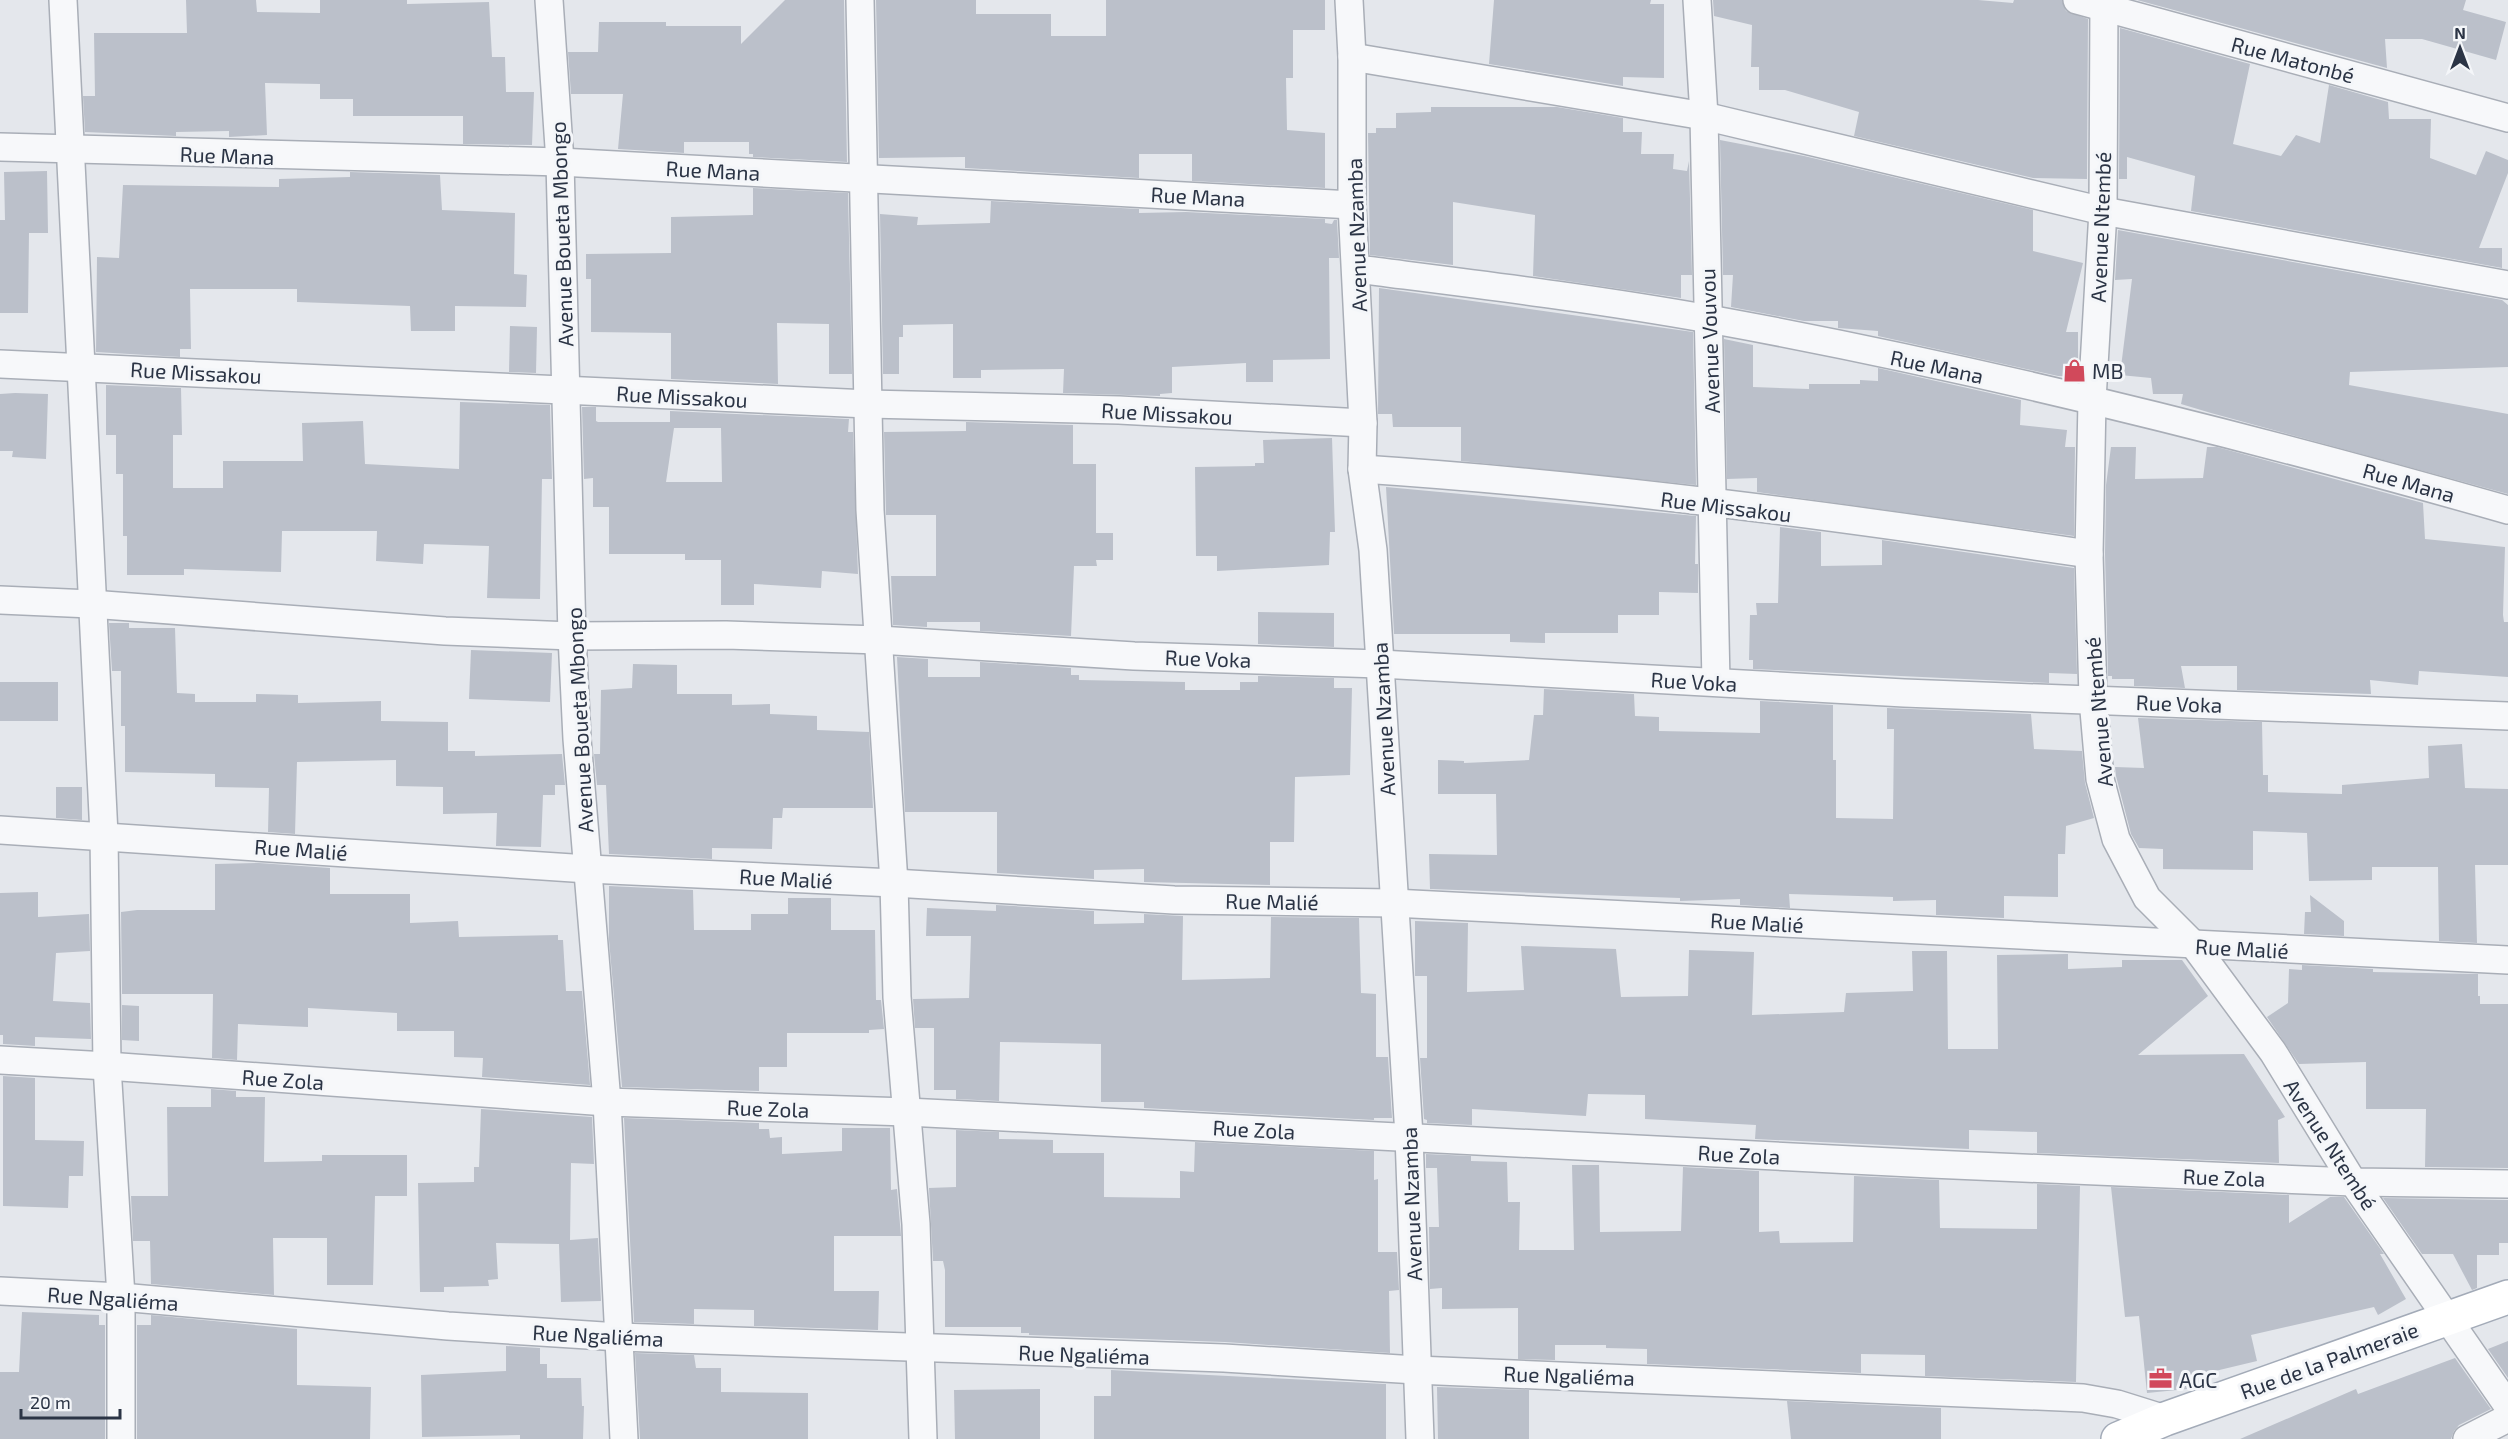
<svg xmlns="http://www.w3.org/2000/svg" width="2508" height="1439" font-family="'Exo 2',sans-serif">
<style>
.building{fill:#bbc0ca;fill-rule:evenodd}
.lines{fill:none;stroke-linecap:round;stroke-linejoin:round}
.street-casing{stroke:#a9aeb7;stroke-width:30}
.primary-casing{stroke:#a3abb8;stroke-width:36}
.street{stroke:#f7f8fa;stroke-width:27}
.primary{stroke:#fff;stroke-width:33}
.labels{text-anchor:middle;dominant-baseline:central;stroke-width:6;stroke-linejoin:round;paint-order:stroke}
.street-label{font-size:21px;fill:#2b3445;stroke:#f4f6f9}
.poi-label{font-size:21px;fill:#2b3445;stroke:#f4f6f9;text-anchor:start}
</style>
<rect width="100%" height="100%" fill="#e4e7ec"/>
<g class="building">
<polygon points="186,0 256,0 257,12 320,13 320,0 407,0 407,4 489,2 492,57 505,57 506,92 534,92 532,145 463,144 463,116 353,116 353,99 320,99 320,84 265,83 267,135 229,137 229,131 176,132 176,136 85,132 83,96 95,96 94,33 187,33"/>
<polygon points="785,0 844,0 847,162 753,157 753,154 749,154 749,142 684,142 684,153 618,149 623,94 571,94 568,52 598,52 599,22 666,22 666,26 741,26 741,44"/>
<polygon points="876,0 976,0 976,14 1051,14 1051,36 1106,36 1106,0 1325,0 1325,30 1293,30 1293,78 1286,78 1287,130 1325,133 1325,188 1192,181 1192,154 1139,154 1139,178 965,168 965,157 879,158"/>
<polygon points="1494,0 1651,0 1650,4 1664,4 1664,78 1623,77 1623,86 1489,64"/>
<polygon points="1713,0 1978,0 2013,3 2014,0 2062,0 2066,11 2088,19 2087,179 2033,178 1854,136 1859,112 1785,90 1759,90 1759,67 1751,67 1752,25 1714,16"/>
<polygon points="2137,0 2466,0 2463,10 2506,22 2496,60 2422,39 2385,39 2387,68"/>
<polygon points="2120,28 2250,64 2233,144 2281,156 2296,135 2320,143 2329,85 2388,102 2389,119 2431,119 2430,158 2476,175 2486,151 2508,160 2508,173 2479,248 2502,248 2502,268 2191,211 2195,176 2127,157 2127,179 2119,179"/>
<polygon points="1431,107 1557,107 1623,118 1623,132 1642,132 1641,154 1674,154 1673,169 1687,171 1689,161 1692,275 1681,275 1681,298 1533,276 1535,215 1453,202 1453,265 1370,255 1368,133 1376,133 1376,128 1396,128 1396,113 1431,112"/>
<polygon points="1720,140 1804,156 2033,210 2033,251 2083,263 2066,332 2078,332 2078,377 2058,376 1878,336 1878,331 1838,328 1838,321 1804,321 1731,307 1733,275 1723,275"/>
<polygon points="47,171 48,233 29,233 28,313 0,313 0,220 5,220 4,172"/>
<polygon points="350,172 440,175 442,210 515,213 514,274 527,275 526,307 455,306 455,331 411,331 410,306 297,302 297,289 190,289 191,349 180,349 180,357 96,352 97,257 119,258 123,185 279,187 279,179 350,177"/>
<polygon points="753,188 848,193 852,374 829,374 829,324 777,323 778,384 671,379 671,333 591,332 591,279 586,279 586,254 671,253 671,217 753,215"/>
<polygon points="991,201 1139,209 1139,213 1186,212 1325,219 1325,223 1332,224 1334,220 1337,220 1339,258 1329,258 1330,359 1273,360 1273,382 1246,382 1246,363 1172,367 1172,393 1160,394 1160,396 1063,393 1064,369 981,370 981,378 953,378 953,324 903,325 903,337 899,337 899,374 883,374 880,214 918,217 917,225 990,223"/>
<polygon points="2118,230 2502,300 2508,305 2508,367 2350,372 2349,385 2508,414 2508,494 2211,413 2181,404 2183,394 2153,394 2151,378 2120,375 2132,279 2115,280"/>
<polygon points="1379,288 1693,332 1696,485 1461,461 1461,427 1393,427 1392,414 1378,414"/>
<polygon points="510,326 537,327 536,373 509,372"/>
<polygon points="1724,339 1753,345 1753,387 1809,389 1809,384 1860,384 1860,380 1878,381 1878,368 2021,400 2020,425 2067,430 2065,447 2075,447 2074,536 1757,492 1757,478 1727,479"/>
<polygon points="106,385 181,388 182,435 173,435 173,488 223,488 223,461 303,461 302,423 363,421 365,464 459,469 460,402 550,405 552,479 542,479 540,599 487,598 489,546 424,544 423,564 376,561 377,531 282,531 281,572 184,569 184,575 127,575 127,536 123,536 123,474 116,474 116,435 106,435"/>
<polygon points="15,393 48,394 46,459 12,457 13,451 0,451 0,394"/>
<path d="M582,407H596V421L598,422H670V411L849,419L848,432H853L858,574L822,571L821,588L754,584V605H721V560H685V554H609V507H593V478L584,479ZM674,428H721L722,482H666Z"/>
<polygon points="966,422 1073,425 1073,464 1096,464 1096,533 1113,533 1113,560 1096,560 1097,566 1074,566 1071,636 980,631 980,622 927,622 927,627 893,625 891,576 936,576 936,515 886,515 884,432 966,431"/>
<polygon points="1332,438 1335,532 1330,532 1329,565 1217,571 1217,556 1196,556 1195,467 1255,466 1255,463 1264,463 1263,440"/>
<polygon points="2111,447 2136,447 2135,479 2203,478 2207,447 2217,447 2423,503 2425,539 2505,547 2503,615 2504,622 2508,622 2508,677 2419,671 2418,685 2370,680 2371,694 2237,690 2237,666 2181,666 2185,688 2134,686 2134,679 2112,679 2112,676 2108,676 2105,554 2106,485"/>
<polygon points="1386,487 1696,516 1695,564 1698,564 1698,593 1659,592 1659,615 1618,615 1618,633 1545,633 1545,643 1510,642 1510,634 1394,634"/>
<polygon points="1780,527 1821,532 1821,566 1882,565 1882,540 2074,568 2077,674 2049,673 2049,683 1753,669 1753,660 1749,660 1750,615 1757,615 1756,603 1778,603"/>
<polygon points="1258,612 1334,613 1334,647 1258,644"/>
<polygon points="109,623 129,623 129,628 175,628 177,693 195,694 195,702 256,702 256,694 298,695 298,703 381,701 381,721 448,722 448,751 475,751 475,756 562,754 565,785 555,785 555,795 543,795 541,847 496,846 497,813 443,814 443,787 396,786 396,760 297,762 295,834 268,832 269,788 215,787 215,774 125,772 125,726 121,726 121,671 112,671"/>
<polygon points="471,650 552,653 550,702 469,699"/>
<polygon points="897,657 928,659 928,677 980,677 980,662 1071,668 1071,675 1079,675 1079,680 1185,682 1185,690 1240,690 1240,682 1258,682 1258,676 1334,678 1334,688 1352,688 1350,775 1295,777 1294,842 1270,842 1270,885 1144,882 1144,869 1094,870 1094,879 997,873 997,812 905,812"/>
<polygon points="633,664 677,665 677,694 732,694 732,705 770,704 770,714 817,716 817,730 869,732 873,808 783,808 782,818 773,818 772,849 712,848 712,859 609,854 606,785 597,785 594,754 600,754 601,690 632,688"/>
<rect x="0" y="682" width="58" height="39"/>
<polygon points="1544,689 1634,694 1635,716 1659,717 1659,731 1760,733 1760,701 1833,705 1833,760 1836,760 1836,818 1893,819 1894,729 1887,729 1887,708 2031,714 2034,749 2082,751 2085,783 2094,818 2066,826 2065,854 2058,854 2058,897 2004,896 2004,918 1936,915 1936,900 1893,901 1893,897 1789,894 1790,908 1740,905 1740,899 1680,901 1680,898 1430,889 1429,854 1497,855 1496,794 1438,794 1438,760 1464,761 1464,763 1529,760 1534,715 1543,715"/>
<polygon points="2138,718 2262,722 2263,775 2268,775 2268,792 2342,794 2342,785 2429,778 2428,746 2462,744 2465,788 2508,789 2508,865 2475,865 2477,943 2439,941 2438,867 2372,867 2372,880 2309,881 2307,833 2253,831 2253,870 2163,869 2163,849 2139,848 2131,834 2116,776 2115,767 2144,768"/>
<polygon points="56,787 82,787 82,820 56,818"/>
<polygon points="259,863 330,868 330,894 410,894 410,923 458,921 459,937 558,935 558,940 563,940 566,991 582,991 590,1085 482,1077 483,1058 454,1057 454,1031 397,1031 397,1013 308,1008 308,1027 238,1024 237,1060 212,1058 213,994 122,994 121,912 137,910 215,910 215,864"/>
<polygon points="609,886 693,890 694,930 751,930 751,914 788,914 788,898 831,898 831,930 875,930 876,1000 881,1000 884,1029 869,1030 869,1033 787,1033 787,1067 759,1067 759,1091 622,1087 609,940"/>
<polygon points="38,892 38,917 89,914 90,951 56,953 53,1001 90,1003 91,1039 35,1037 35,1046 3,1044 3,1035 0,1035 0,893"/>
<polygon points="2310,895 2344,921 2344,936 2304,934 2305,912 2311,912"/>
<polygon points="996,905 1094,911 1094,924 1144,923 1144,914 1183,916 1182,980 1270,978 1271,917 1359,918 1361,993 1376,994 1376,1057 1388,1057 1392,1118 1374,1118 1374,1120 1144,1108 1144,1102 1101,1102 1101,1044 1000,1042 999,1101 956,1099 956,1090 934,1090 934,1028 915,1028 913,999 969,998 971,936 926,936 927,908 996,911"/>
<polygon points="1415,921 1468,923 1467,992 1524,990 1521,946 1616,949 1621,997 1688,996 1689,950 1754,952 1752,1015 1844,1012 1846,993 1913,991 1912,951 1947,951 1948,1049 1998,1049 1997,955 2068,954 2068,969 2122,967 2122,960 2182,960 2208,996 2138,1055 2244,1054 2285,1117 2278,1120 2279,1163 2037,1153 2037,1132 1969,1130 1969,1149 1755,1139 1756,1125 1645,1119 1645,1095 1588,1094 1586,1116 1472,1109 1472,1125 1427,1123 1427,1120 1424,1119 1420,1058 1427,1058 1427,976 1415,976"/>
<polygon points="2302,965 2373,969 2373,972 2478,974 2478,996 2480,996 2480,1004 2508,1004 2508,1168 2425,1167 2426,1109 2366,1109 2366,1062 2299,1064 2267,1017 2288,1003 2289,969 2302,970"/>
<polygon points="122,1005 139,1006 139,1041 122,1040"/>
<polygon points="3,1076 35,1078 35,1140 84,1141 83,1176 69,1176 68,1208 3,1206"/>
<polygon points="211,1089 236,1091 236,1097 265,1097 264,1162 322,1161 322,1155 407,1155 407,1196 375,1196 373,1285 327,1285 327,1238 273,1238 274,1295 151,1284 150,1241 133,1241 131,1196 168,1196 167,1107 211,1107"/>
<polygon points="481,1109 592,1117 594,1164 571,1163 570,1240 598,1238 601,1301 561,1302 559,1244 496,1243 498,1279 488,1280 489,1286 444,1287 444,1292 420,1292 418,1183 474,1182 474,1167 479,1167"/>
<polygon points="624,1118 759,1123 759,1129 769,1129 770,1138 782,1137 782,1154 842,1151 842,1128 890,1128 891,1190 897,1189 901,1236 834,1236 834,1291 879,1291 878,1330 754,1326 754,1310 694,1309 694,1324 634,1322"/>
<polygon points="956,1130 999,1132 999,1139 1053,1140 1053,1153 1104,1153 1104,1197 1180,1198 1180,1171 1194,1172 1195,1142 1374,1151 1374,1180 1378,1179 1378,1252 1397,1252 1399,1290 1389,1291 1390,1353 1225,1342 1029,1335 1029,1333 1021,1333 1021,1327 945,1327 945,1270 943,1261 933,1261 929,1188 956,1187"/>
<polygon points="1426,1154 1471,1156 1471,1161 1507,1162 1508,1202 1520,1202 1519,1250 1574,1250 1572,1165 1599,1165 1600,1232 1681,1231 1683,1167 1759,1171 1759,1232 1779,1231 1780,1243 1853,1242 1854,1176 1939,1180 1940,1228 2037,1229 2037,1184 2080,1186 2076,1382 1925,1376 1925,1355 1861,1354 1861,1373 1647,1364 1647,1349 1606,1348 1606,1345 1555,1345 1555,1360 1518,1359 1518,1308 1442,1309 1442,1288 1430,1289 1429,1227 1439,1227 1437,1168 1426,1168"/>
<polygon points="2111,1187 2289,1195 2289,1223 2330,1197 2344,1197 2384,1254 2380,1254 2406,1299 2378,1315 2374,1307 2251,1335 2257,1361 2186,1378 2187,1389 2147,1393 2139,1316 2125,1317"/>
<polygon points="2383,1198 2508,1200 2508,1243 2499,1243 2499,1255 2477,1255 2477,1288 2472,1290 2453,1254 2422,1254"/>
<polygon points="22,1312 99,1315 99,1325 105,1325 105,1439 0,1439 0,1372 19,1372"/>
<polygon points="151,1315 297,1329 297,1385 371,1387 370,1439 137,1439 137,1325 151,1325"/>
<polygon points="2508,1341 2508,1378 2488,1349"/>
<polygon points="506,1346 540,1348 540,1364 547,1364 547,1378 581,1378 582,1406 584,1406 583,1439 520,1439 520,1435 422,1437 421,1375 506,1371"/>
<polygon points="635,1353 694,1355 696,1368 721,1368 721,1392 808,1393 808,1439 640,1439"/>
<polygon points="2455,1358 2491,1409 2459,1425 2454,1431 2451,1439 2240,1439 2356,1389 2358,1394"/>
<polygon points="1111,1370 1386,1384 1386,1439 1094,1439 1094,1396 1111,1396"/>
<polygon points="1437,1387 1529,1390 1529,1439 1438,1439"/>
<polygon points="1040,1389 1040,1439 955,1439 954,1390"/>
<polygon points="1787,1401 1941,1408 1941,1439 1791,1439"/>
</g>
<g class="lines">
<defs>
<g id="street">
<polyline points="63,0 104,835 107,1066 121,1297 121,1439"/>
<polyline points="549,0 560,162 572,636 577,739 607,1102 624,1439"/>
<polyline points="860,0 870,510 894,883 897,997 916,1224 923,1439"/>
<polyline points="1349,0 1352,57 1352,205 1363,423 1362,469 1373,550 1380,664 1409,1136 1420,1439"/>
<polyline points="1697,0 1704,116 1716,682"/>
<polyline points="2077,0 2508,118"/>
<polyline points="2104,0 2103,211 2092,400 2089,554 2093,699 2100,779 2116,839 2147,898 2194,945 2273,1052 2353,1182 2508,1406"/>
<polyline points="1352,57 1704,116 2103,211 2508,285"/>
<polyline points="0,147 560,162 1352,205"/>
<path d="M1357,269C1474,284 1592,298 1709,319C1978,368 2245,435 2508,510"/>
<polyline points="0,364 868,404 1119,410 1363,423"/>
<path d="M1362,469C1605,485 1848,518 2089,554"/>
<polyline points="0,600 91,604 445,631 572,636 726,635 879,640 1134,656 1380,664 1904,693 2508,716"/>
<polyline points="0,830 588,869 894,883 1174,900 1393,903 2508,960"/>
<polyline points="0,1060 107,1066 607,1102 907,1112 1931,1164 2353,1182 2508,1184"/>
<polyline points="0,1291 121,1297 448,1326 619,1337 1224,1358 1416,1370 2083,1398 2117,1404 2165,1419"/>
<polyline points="2467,1439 2508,1418"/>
</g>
<polyline id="primary" points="2118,1439 2165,1419 2508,1297"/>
</defs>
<use href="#street" class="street-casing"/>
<use href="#primary" class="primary-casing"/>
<use href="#street" class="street"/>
<use href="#primary" class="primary"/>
</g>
<defs>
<symbol id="shop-bare" viewBox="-9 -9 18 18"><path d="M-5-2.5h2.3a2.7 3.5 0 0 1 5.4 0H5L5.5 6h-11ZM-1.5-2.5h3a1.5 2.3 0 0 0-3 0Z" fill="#d1495b" stroke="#f4f6f9" stroke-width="2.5" paint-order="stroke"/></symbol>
<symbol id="office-bare" viewBox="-9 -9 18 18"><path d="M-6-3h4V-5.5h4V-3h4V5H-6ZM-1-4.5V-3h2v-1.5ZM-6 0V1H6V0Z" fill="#d1495b" stroke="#f4f6f9" stroke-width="2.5" paint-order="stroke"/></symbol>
</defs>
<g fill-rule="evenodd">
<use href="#shop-bare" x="2058" y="354" width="33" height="33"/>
<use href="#office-bare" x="2144" y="1362" width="33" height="33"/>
</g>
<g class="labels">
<g class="street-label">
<text transform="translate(2293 59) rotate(15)">Rue Matonbé</text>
<text transform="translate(227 155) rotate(2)">Rue Mana</text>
<text transform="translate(713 170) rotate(3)">Rue Mana</text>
<text transform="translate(1198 196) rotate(3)">Rue Mana</text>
<text transform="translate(2100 227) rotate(-88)">Avenue Ntembé</text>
<text transform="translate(561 234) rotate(-92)">Avenue Boueta Mbongo</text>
<text transform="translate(1356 235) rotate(-92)">Avenue Nzamba</text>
<text transform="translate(1709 341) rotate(-92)">Avenue Vouvou</text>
<text transform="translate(1937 366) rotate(12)">Rue Mana</text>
<text transform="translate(196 372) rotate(3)">Rue Missakou</text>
<text transform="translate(682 396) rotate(3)">Rue Missakou</text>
<text transform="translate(1167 413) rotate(3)">Rue Missakou</text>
<text transform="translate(2409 482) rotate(16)">Rue Mana</text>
<text transform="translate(1726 506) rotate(7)">Rue Missakou</text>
<text transform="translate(1208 658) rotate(2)">Rue Voka</text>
<text transform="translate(1694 681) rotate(3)">Rue Voka</text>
<text transform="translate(2179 703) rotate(2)">Rue Voka</text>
<text transform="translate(2098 712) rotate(-95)">Avenue Ntembé</text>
<text transform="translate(1383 719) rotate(-93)">Avenue Nzamba</text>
<text transform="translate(579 720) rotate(-93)">Avenue Boueta Mbongo</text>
<text transform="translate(301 849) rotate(4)">Rue Malié</text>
<text transform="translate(786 878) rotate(3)">Rue Malié</text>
<text transform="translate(1272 901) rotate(1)">Rue Malié</text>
<text transform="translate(1757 922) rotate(3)">Rue Malié</text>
<text transform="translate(2242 948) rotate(3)">Rue Malié</text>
<text transform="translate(283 1079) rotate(4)">Rue Zola</text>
<text transform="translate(768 1108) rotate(2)">Rue Zola</text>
<text transform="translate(1254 1129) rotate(3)">Rue Zola</text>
<text transform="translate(2331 1144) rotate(57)">Avenue Ntembé</text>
<text transform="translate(1739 1154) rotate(3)">Rue Zola</text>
<text transform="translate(2224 1177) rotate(2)">Rue Zola</text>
<text transform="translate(1411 1204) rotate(-92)">Avenue Nzamba</text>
<text transform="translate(113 1298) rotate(4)">Rue Ngaliéma</text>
<text transform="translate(598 1335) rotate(3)">Rue Ngaliéma</text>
<text transform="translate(1084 1354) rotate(2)">Rue Ngaliéma</text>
<text transform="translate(2329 1360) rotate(-20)">Rue de la Palmeraie</text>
<text transform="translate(1569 1375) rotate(2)">Rue Ngaliéma</text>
</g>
<g class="poi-label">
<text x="2092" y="370">MB</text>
<text x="2179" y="1379">AGC</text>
</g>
</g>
<g transform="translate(2460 48)" stroke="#f4f6f9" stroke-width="4.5" paint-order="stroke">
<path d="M0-4.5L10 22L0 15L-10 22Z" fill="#2b3445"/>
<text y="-9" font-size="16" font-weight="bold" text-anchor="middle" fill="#2b3445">N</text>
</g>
<path d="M21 1409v9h99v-9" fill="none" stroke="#2b3445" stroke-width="3"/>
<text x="30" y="1409" font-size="18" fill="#2b3445" stroke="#f4f6f9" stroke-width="4.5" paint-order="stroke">20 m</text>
</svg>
